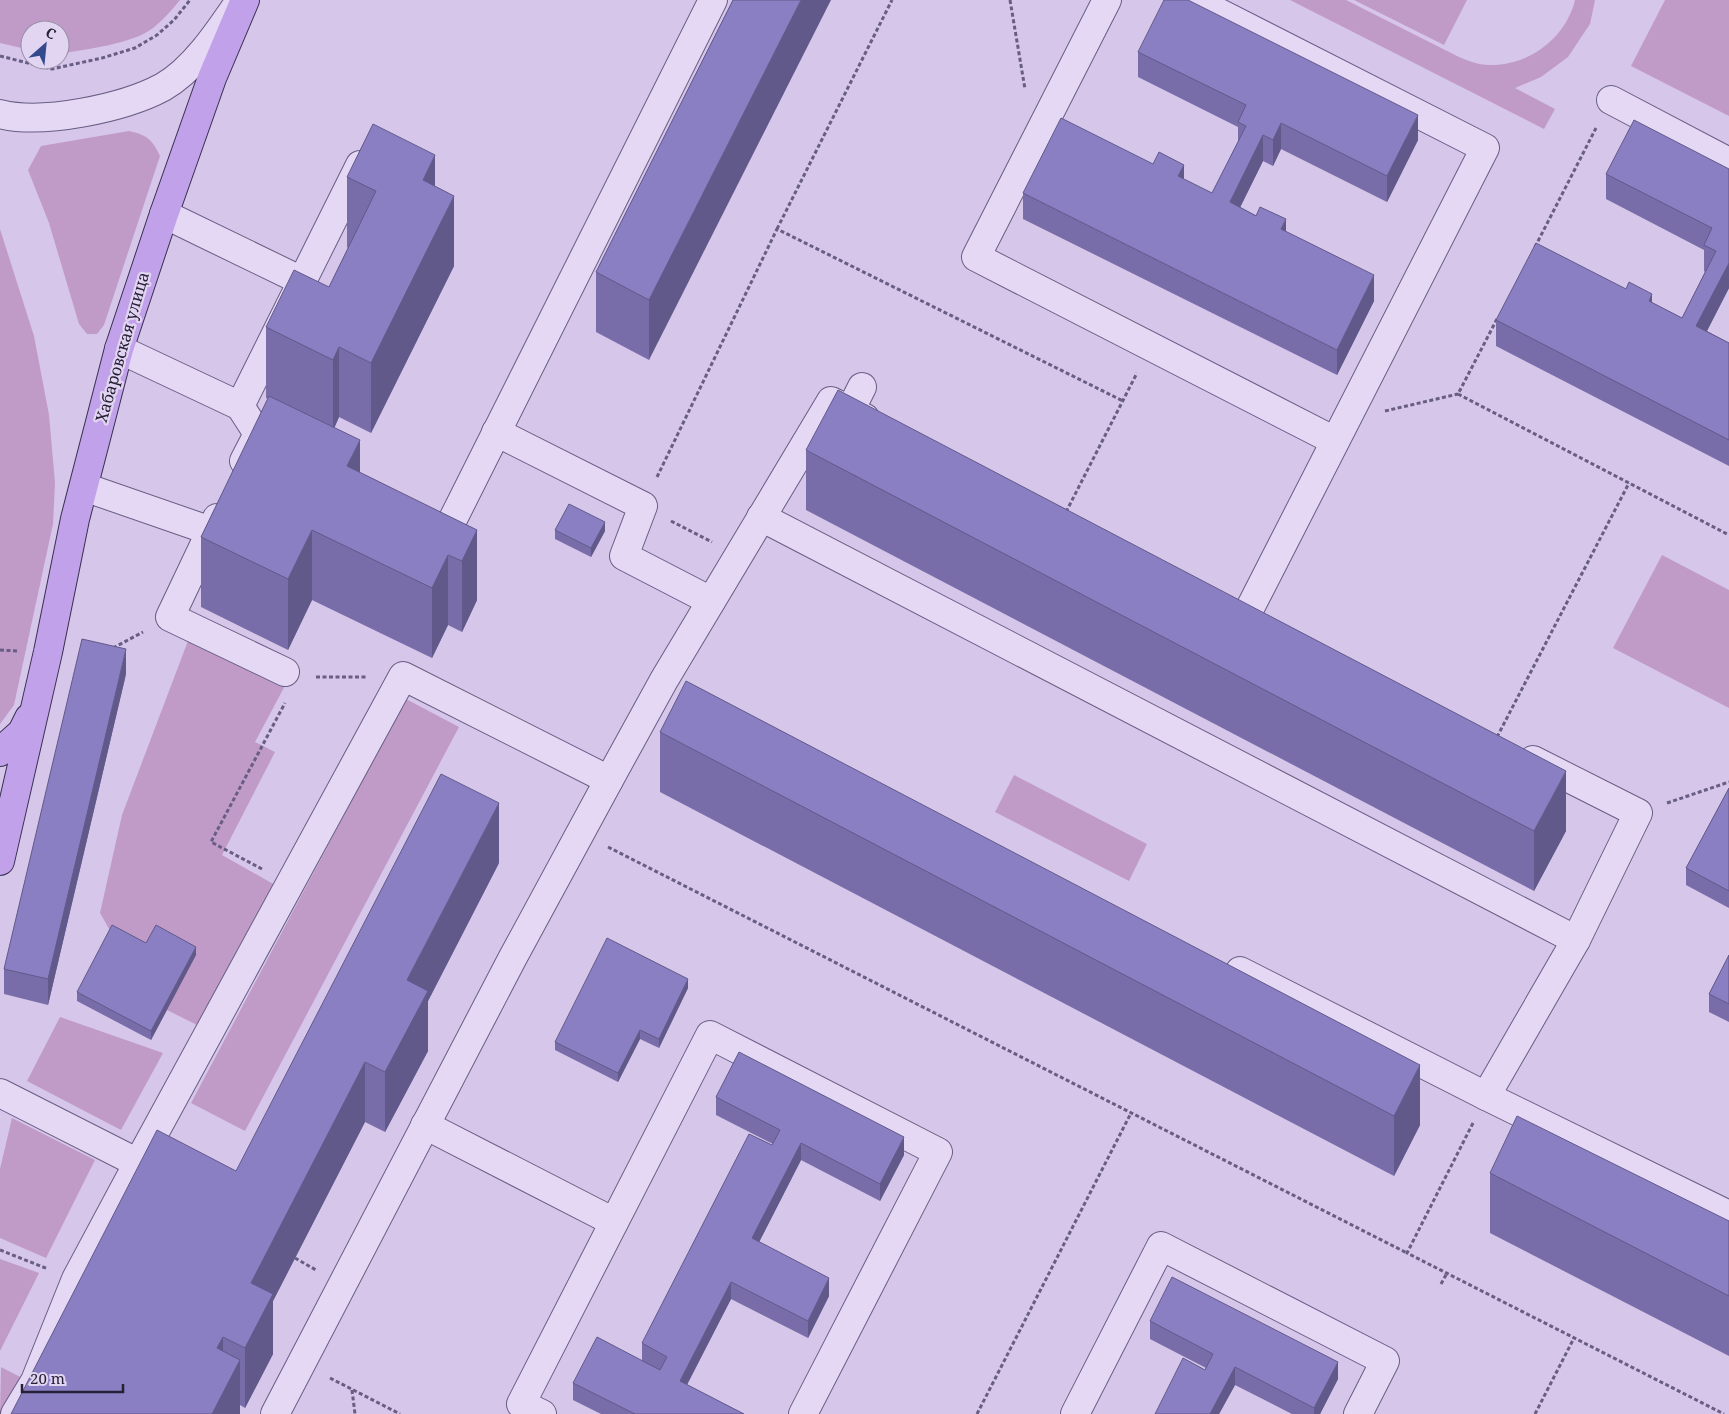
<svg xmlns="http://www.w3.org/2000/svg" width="1729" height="1414" font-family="'Noto Serif',serif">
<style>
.green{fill:#c19bc7}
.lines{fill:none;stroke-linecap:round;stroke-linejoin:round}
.minor-casing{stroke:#685d83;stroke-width:30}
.major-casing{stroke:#383151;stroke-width:30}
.path{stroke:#685d83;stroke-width:3;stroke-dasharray:4 2.5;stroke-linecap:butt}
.minor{stroke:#e5d8f5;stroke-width:28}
.major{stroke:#c1a1e9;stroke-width:28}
.wall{fill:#786da9}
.shaded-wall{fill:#615989}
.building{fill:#8b7fc4;stroke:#615989}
.labels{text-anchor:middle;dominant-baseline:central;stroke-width:4.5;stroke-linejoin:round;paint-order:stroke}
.street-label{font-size:16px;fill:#252035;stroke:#e2d5f2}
</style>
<rect width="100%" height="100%" fill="#d6c6ea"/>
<g class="green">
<path d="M0,0H180C172,10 163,20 153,28C133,44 86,49 60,54V30H30V50L0,43Z"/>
<path d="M1290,0H1346L1459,57C1469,61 1478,65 1489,65C1529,66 1566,38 1575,0H1595L1590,24L1568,57L1541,77L1515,88L1555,109L1544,129Z"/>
<polygon points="1354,0 1467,0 1444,45"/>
<polygon points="1665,0 1729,0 1729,116 1631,66"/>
<path d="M129,131C147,135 152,139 160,156L104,325L97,334H87L79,324L49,223L28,170L41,146Z"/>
<polygon points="0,229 34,336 49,415 55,483 53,524 14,705 0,724"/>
<polygon points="1662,555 1729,590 1729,708 1613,648"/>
<polygon points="191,633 288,680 255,742 275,752 222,855 275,885 199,1026 167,1010 196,955 146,951 112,934 100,913 122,815"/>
<polygon points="406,699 459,727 245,1131 191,1103"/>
<polygon points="1014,775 1147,844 1129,881 995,812"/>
<polygon points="60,1017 163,1053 121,1130 27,1081"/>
<polygon points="12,1118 95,1160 46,1258 0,1238 0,1169"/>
<polygon points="0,1259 39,1273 0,1351"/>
<polygon points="1,1367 26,1380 7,1414 0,1414"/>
</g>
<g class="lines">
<defs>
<g id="minor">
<polyline points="1107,0 976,257 1335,441"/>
<polyline points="1194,0 1485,148 1247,614"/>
<polyline points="1611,100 1729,162"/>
<path d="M0,114C43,125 124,108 163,87C193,70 218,33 237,5"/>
<polyline points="164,214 302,281"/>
<polyline points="119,349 240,406"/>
<polyline points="850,411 862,387"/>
<polyline points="496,432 643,506 624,556 711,601"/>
<polyline points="244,461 258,434 240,406 360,165"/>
<polyline points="84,487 211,531"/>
<polyline points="761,517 1576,940"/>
<polyline points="217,518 170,617 285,672"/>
<polyline points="428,526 445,535 713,0"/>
<polyline points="1240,971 1486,1096 1729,1215"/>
<polyline points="0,1093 138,1163 403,676 609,780"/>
<polyline points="1486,1096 1576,940 1638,813 1533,760"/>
<polyline points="425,1125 614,1222"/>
<polyline points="15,1414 35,1381 76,1279 138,1163"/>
<polyline points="275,1414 512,959 609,780 664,680 831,401 865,418"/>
<polyline points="542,1414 521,1404 710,1035 938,1152 803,1414"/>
<polyline points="1075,1414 1161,1246 1385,1361 1358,1414"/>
</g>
<g id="major">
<polyline points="0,752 22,732 29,718"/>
<polyline points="0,861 48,652 75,519 119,349 164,214 212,78 245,0"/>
</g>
</defs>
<use href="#minor" class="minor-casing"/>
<use href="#major" class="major-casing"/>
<g class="path">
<polyline points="1010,0 1025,89"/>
<polyline points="0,56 52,69 102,58 135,48 157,35 174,20 190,0"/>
<polyline points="777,229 892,0"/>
<polyline points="1535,247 1596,128"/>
<polyline points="1497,319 1458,394 1729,535"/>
<polyline points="1385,411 1458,394"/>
<polyline points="657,477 777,229 1123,401"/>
<polyline points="1066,512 1137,373"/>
<polyline points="671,521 712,542"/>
<polyline points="113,648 143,632"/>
<polyline points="0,650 17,651"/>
<polyline points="316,677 367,677"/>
<polyline points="1497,737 1629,483"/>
<polyline points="1667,803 1729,782"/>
<polyline points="608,847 1407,1253"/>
<polyline points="262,869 211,842 285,703"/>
<polyline points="1473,1123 1407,1253 1724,1414"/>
<polyline points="0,1250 48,1269"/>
<polyline points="295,1258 316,1270"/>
<polyline points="1441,1284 1447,1273"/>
<polyline points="330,1378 400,1414"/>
<polyline points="352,1390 355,1414"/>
<polyline points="977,1414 1131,1113"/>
<polyline points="1535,1414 1574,1338"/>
</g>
<use href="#minor" class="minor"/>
<use href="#major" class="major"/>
</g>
<g class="wall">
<polygon points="733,0 649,360 596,332 596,272"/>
<polygon points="1138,52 1418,140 1387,202 1281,149 1273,166 1263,161 1240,207 1286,231 1374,301 1337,375 1023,219 1023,193 1212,193 1238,142 1238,127 1138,77"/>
<polygon points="1729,169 1729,288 1707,331 1729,343 1729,466 1496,346 1496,320 1626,289 1682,318 1705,272 1704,271 1704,250 1606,199 1606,174"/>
<polygon points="347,177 435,186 454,266 371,433 339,417 334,428 360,473 477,530 477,600 462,632 448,625 432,658 312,600 288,650 201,607 201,537 268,399 266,398 266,327 329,287 348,248 347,247"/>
<polygon points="806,450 1566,831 1534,891 806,510"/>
<polygon points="555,530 605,531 591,557 555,539"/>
<polygon points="126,674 48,1005 4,994 4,969"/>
<polygon points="660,732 1420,1125 1394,1176 660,792"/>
<polygon points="1729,788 1729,908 1686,885 1686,868"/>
<polygon points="499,863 428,1001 428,1051 385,1132 365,1122 273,1301 273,1354 245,1408 240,1405 240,1414 11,1414 236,1171"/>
<polygon points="146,943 196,955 151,1040 77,1001 77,992"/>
<polygon points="1729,955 1729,1022 1709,1012 1709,994"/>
<polygon points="688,988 659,1048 640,1039 618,1082 555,1050 555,1042"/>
<polygon points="716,1097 904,1155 880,1201 801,1160 759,1242 829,1296 808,1338 731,1299 687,1385 744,1414 601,1414 573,1400 573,1383 642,1361 642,1343 773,1144 716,1115"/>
<polygon points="1490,1173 1729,1221 1729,1356 1490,1233"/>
<polygon points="1150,1321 1338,1379 1320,1414 1292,1414 1235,1385 1219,1414 1155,1414 1205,1370 1206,1368 1150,1339"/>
</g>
<g class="shaded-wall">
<polygon points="801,0 831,0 649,360 649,300"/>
<polygon points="1418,115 1418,140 1387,202 1387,176"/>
<polygon points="1281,123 1281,149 1273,166 1273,140"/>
<polygon points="1263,135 1263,161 1230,228 1230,202"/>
<polygon points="435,155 435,225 423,180"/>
<polygon points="1184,165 1184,190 1178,176"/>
<polygon points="454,196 454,266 371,433 371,363"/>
<polygon points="1286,219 1286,245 1281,229"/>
<polygon points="1729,263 1729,288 1696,352 1696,326"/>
<polygon points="1374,275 1374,301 1337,375 1337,350"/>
<polygon points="1652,294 1652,320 1649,301"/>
<polygon points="339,347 339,417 333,431 333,360"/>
<polygon points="360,440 360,510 347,466"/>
<polygon points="605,522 605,531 591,557 591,548"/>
<polygon points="312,530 312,600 288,650 288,579"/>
<polygon points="477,530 477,600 462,632 462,561"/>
<polygon points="448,555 448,625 432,658 432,588"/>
<polygon points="126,649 126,674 48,1005 48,979"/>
<polygon points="1566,771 1566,831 1534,891 1534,831"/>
<polygon points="499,803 499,863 428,1001 428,1051 385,1132 385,1072 407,980"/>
<polygon points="196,947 196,955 151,1040 151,1031"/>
<polygon points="688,979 688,988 659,1048 659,1039"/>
<polygon points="640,1030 640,1039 618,1082 618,1073"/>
<polygon points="365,1062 365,1122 273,1301 273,1354 245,1408 245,1348 251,1283"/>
<polygon points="1420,1065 1420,1125 1394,1176 1394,1116"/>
<polygon points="904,1137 904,1155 880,1201 880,1184"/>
<polygon points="801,1143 801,1160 752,1256 752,1238"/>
<polygon points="829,1278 829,1296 808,1338 808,1321"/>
<polygon points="731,1282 731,1299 680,1398 680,1381"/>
<polygon points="223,1337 223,1392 240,1360 240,1414 212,1414 217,1348"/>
<polygon points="1338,1362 1338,1379 1320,1414 1314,1414 1314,1408"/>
<polygon points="1235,1367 1235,1385 1219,1414 1210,1414"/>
</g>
<g class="building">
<polygon points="733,0 801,0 649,300 596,272"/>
<polygon points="1164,0 1188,0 1418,115 1387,176 1281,123 1273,140 1263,135 1230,202 1256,216 1260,207 1286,219 1281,229 1374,275 1337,350 1023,193 1061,118 1153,164 1159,152 1184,165 1178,176 1212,193 1246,126 1238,122 1246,105 1138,52"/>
<polygon points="1634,120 1729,169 1729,263 1696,326 1729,343 1729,440 1496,320 1536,243 1626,289 1629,282 1652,294 1649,301 1682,318 1716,251 1704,245 1712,228 1606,174"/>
<polygon points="373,124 435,155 423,180 454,196 371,363 339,347 333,360 266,327 294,270 329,287 376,191 347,177"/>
<polygon points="838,390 1566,771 1534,831 806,450"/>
<polygon points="269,396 360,440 347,466 477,530 462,561 448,555 432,588 312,530 288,579 201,537"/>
<polygon points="569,504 605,522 591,548 555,530"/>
<polygon points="82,639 126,649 48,979 4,969"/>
<polygon points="686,681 1420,1065 1394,1116 660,732"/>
<polygon points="441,774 499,803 407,980 428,991 385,1072 365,1062 251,1283 273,1294 245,1348 223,1337 217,1348 240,1360 212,1414 11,1414 157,1130 236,1171"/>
<polygon points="1729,788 1729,891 1686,868"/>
<polygon points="112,925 146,943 156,925 196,947 151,1031 77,992"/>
<polygon points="607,938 688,979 659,1039 640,1030 618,1073 555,1042"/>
<polygon points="1729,955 1729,1004 1709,994"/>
<polygon points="739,1052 904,1137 880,1184 801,1143 752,1238 829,1278 808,1321 731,1282 680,1381 744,1414 635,1414 573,1383 597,1337 660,1370 667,1357 642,1343 749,1134 772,1145 780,1130 716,1097"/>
<polygon points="1517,1116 1729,1221 1729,1296 1490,1173"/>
<polygon points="1172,1277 1338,1362 1314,1408 1235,1367 1210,1414 1155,1414 1183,1358 1205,1370 1213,1354 1150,1321"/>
</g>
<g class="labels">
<g class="street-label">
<text transform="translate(122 347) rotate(-74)">Хабаровская улица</text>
</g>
</g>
<g transform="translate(45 45) rotate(27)"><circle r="24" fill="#e2d5f2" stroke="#968da6"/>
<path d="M0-4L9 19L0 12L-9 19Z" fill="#334a8c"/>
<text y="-8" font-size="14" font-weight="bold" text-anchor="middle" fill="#252035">С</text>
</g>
<path d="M22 1384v8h101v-8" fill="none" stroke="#252035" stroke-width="2.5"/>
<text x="30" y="1384" font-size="15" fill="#252035" stroke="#e2d5f2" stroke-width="4" paint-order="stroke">20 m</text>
</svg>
